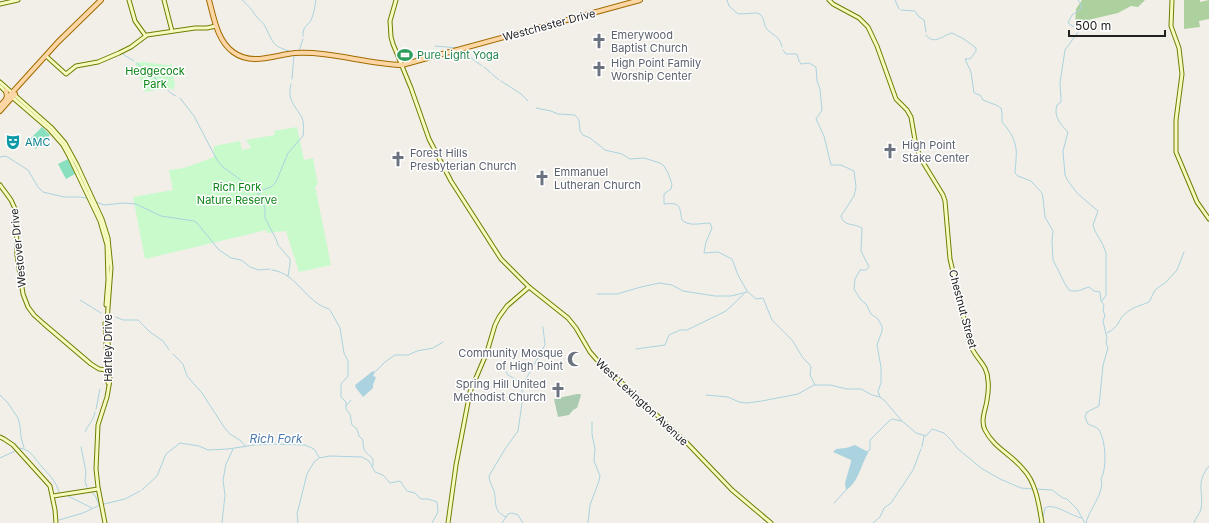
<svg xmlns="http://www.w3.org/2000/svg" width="1209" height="523" font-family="Inter,sans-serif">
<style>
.forest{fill:#add19e}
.cemetery{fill:#aacbaf}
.park{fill:#c8facc}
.pitch{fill:#88e0be}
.water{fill:#aad3df}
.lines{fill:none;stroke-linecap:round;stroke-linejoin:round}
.stream{stroke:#aad3df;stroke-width:1}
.secondary-casing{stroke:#707d05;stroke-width:5}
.primary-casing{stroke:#a06b00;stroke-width:6}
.secondary{stroke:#f7fabf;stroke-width:3}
.primary{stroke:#fcd6a4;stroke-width:4}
.labels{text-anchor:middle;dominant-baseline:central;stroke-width:3;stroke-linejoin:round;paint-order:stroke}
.street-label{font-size:11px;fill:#222;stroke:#fff}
.worship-label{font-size:11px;fill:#5b616d;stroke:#fff;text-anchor:start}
.leisure-label{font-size:11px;fill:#27864d;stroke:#fff;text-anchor:start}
.park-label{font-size:11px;fill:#0c8416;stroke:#fff}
.culture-label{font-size:11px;fill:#0d838f;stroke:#fff;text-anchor:start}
.water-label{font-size:12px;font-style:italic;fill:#4a7aab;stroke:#fff}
</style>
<rect width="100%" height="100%" fill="#f2efe9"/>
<g class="forest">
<polygon points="1082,0 1145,0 1138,7 1131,6 1118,13 1075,23 1076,9"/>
<polygon points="1184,0 1200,0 1200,2 1209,0 1209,19 1199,21 1200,27 1184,29"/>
</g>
<polygon class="cemetery" points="577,394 580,394 581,395 577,408 573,410 569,415 558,417 554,399"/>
<g class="park">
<polygon points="142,62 168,65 172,64 175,87 173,87 174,91 170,88 145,92 135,63"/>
<polygon points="297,127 304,160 313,158 318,185 315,186 331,265 299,272 286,231 267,233 266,230 145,259 133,197 173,190 169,170 184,168 214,157 214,146 240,141 242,150 251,148 246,140 275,135 274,131"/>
</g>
<g class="pitch">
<polygon points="42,127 50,135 36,149 28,141"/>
<polygon points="68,159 75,174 66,179 58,164"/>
</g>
<g class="water">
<polygon points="373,371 375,372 373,376 376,377 373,385 373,388 363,397 356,388 355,385"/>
<path d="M855,445L868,452V453C861,465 858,483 846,490L845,483L851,462V460L833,452L836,449L846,448Z"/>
</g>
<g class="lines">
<g class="stream">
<path d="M242,0C249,6 251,9 256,16C259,20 264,23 266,28C274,45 273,46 292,52"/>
<path d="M727,0L729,6L738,14C741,14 755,13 757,13C765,15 763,23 766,28C771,35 780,35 782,47"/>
<polyline points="895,0 899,9"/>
<path d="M1078,0L1081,4V9L1072,15L1068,23L1072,26L1081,28L1065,50L1060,83L1061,99V102L1057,105C1053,116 1061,125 1068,132L1063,151L1065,175L1068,181L1077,193L1098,211L1093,225L1095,231L1103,245L1106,253V295L1102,301"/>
<polyline points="901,10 915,11 918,16 924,20 926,32"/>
<path d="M926,35C934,46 943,35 952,33L964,39L976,48V51L970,59H965L971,72L974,93L980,95L983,100L996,105L1001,108L1002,113V122C1012,133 1018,144 1016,160C1016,164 1015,168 1015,173L1018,176L1031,181L1042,193L1043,198L1045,217L1053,231L1052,241L1053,260L1065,284L1069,290C1077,293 1082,289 1089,287L1094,291L1100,292L1101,301L1104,305L1103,310L1105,316L1103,321L1107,338L1106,343L1108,348L1103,365L1099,406L1087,412L1085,417L1088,424C1091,426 1096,426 1099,430C1106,440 1107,469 1101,479C1105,493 1089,509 1086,523"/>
<path d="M303,36C303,25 307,27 311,20C314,14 315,6 316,0"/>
<polyline points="435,46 458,48"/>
<path d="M783,50L786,54H797L799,61L801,64L809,63L816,67L817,81L820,89L822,110L816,119L824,136L831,165H841L854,171L856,187L854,196L841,216C844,227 854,223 862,228L861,251L869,267L866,270H860L855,279L854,289L861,300L866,304L871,314L878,319L882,326V331L877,345L881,367V383L878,391L880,397"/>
<polyline points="299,51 303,39"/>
<polyline points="462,51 463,54"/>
<polyline points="123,53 124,55 134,61"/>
<polyline points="470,57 482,66"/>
<polyline points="137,63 144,70 153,76 172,94 176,96"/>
<polyline points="484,67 491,73"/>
<polyline points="492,74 499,80"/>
<polyline points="292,79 294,55"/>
<polyline points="501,81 521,94 528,101"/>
<polyline points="180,98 194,116 217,160 223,167 257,192 265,208 265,218 276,239 278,245 290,259 290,264 288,276"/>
<path d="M536,108L551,111L558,114L575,115L579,120L580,131L583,135L590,138L605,150L622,154L630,159L644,158L660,163L664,166L668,173L672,184L671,189L664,194V204C682,202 679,207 682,220C689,227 701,223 710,223L712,228L706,242L704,253L718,252L732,259L738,275L747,291L756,299L763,298L772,320L792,340L803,358L809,364L811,367L810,375L815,385"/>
<polyline points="0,157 6,156 28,170 38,187 43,192 64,197 79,197 87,198"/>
<path d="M259,194L263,190L271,187L276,182L288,153L303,136C304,130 304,121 301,116C294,104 287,100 291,84"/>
<polyline points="96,202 104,205 124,203 136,204 161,216 194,221 197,223 219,250 231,258 241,260 249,266"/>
<polyline points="250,267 259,270 270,269"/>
<path d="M272,270C297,273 305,302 329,309"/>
<polyline points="597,294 617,294 641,287 659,283 672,285 683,291 715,296 731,296 747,292"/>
<polyline points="80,300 101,313"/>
<path d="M330,310L340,328L344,353L348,361V376L341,384V397L346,402V409L350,414L352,425L357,429L359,436L363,440C363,453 366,451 373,459V466"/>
<polyline points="116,317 123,320 138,320 150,332 163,341 169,350"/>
<path d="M1107,333C1121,326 1117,320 1126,313C1133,307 1142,305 1149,302L1155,290L1166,282L1177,270L1184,252"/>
<polyline points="636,349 665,345 669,335 675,332 677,332 679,330 687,330 726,311 744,294"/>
<polyline points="173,354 183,364 187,376 202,393 224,427 230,434 241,441 245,446"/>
<polyline points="503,367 508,375 523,384"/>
<polyline points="375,372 385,362 395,355 408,355 417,351 433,348 443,342"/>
<polyline points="815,385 830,385 847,389 861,389 872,395 880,397 884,400 902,421 916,433 926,436 932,429 944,433 952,441 957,448 981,468 1000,479 1021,488 1032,489"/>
<polyline points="0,395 8,403 18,418 20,426 21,437 24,448"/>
<polyline points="706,395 728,397 739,402 747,403 762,401 798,394 814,385"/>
<polyline points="346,406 351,400"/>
<polyline points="96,409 100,389"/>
<path d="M85,432C88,425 93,421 95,412"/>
<polyline points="81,447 86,472 85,481 87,487"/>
<polyline points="922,447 924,436"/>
<path d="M19,448C32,449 35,460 43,468C51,477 55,480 59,492"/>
<polyline points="866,452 870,450 870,440 889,421 892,419 901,421"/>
<polyline points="0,458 15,451"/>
<polyline points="1035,489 1052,490 1063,498 1067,499 1077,509 1085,523"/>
<polyline points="142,490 157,476 166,454 180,443 199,446 208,450 228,449 254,445 274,444 305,445 314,449 319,457"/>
<polyline points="92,492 96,497 99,505"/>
<polyline points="68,496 92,508"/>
<polyline points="834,503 847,489"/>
<polyline points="104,504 125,499 140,491"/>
<path d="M506,517C492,511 497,501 494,491C492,486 489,481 489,476L505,449L518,431L522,403V386L545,345L543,327"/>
<path d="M1043,518L1045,508C1054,502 1072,517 1082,518"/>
<polyline points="59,520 83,513 100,505"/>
<polyline points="222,523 225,495 223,480 226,464 233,449"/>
<polyline points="298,523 297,514 307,474 314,462 319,458 330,456 362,457 369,461 375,472 383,475 390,483 400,481 407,491 415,493 421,499 428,499 437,502 438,512 432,523"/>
<polyline points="502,523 508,514 512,513 518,515 523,523"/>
<polyline points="588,523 590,505 599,481 600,476 594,461 595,449 592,434 592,422"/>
<polyline points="873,523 880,517 884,508 891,503 913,470 921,449"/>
<polyline points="1038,523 1040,521"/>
<path d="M1194,523C1195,518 1200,514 1201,509C1204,491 1195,483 1209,466"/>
</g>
<defs>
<g id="secondary">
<polyline points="129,0 135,21 145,35"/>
<polyline points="164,0 172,31"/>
<polyline points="396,0 390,21 391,37 393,44 411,88 429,139 451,181 501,259 529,287 568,318 576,328 590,352 597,360 686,442 732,490 771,523"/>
<path d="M829,0L833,4L859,18L868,27L877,46L896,99L907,110L911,117L916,146L921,159L943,195L945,201L950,259L970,344C975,359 988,364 988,381C989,387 988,394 987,400C986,409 980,420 985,430C994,448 1011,454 1023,469C1036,482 1039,505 1042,523"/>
<polyline points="1172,0 1171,26 1179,48 1182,74 1176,120 1176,152 1197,202 1209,219"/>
<polyline points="0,4 18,0"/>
<polyline points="46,56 66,74 76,66 98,62 119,53 131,47 147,35 195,28 207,28 216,26"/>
<polyline points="0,82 51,127 65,143 77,165 102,219 108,238 111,268 107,321 110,380 107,397 98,425 96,469 98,487 105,523"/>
<polyline points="0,86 6,92"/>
<polyline points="12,97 49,129 63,145 69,156 100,221 107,245 108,280 106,305"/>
<polyline points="0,185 11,200 16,211 17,255 23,294 28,307 34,315 44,324 91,364 99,369 107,370"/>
<polyline points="105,323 108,383"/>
<polyline points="0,437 4,439 13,445 50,486 55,510 56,523"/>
<polyline points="53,496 98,489"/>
<polyline points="448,523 456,465 470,392 487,352 495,325 499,317 507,306 529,287"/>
</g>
<g id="primary">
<path d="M209,0C214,18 217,40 233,52C252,66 274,55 295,53C330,51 367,64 402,65L640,0"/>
<polyline points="6,91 7,96 6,99"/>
<polyline points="0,106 58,42 101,0"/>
<polyline points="0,111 15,94"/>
</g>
</defs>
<use href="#secondary" class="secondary-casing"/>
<use href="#primary" class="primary-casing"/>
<use href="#secondary" class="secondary"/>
<use href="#primary" class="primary"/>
</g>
<defs>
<symbol id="church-bare" viewBox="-9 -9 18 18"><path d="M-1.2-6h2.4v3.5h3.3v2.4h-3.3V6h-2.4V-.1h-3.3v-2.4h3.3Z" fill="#6b7280" stroke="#fff" stroke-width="2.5" paint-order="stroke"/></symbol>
<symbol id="stadium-bare" viewBox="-9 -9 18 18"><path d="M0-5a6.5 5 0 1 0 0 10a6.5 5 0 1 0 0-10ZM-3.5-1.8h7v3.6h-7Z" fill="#2e9e5b" stroke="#fff" stroke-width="2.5" paint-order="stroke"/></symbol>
<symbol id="theatre-bare" viewBox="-9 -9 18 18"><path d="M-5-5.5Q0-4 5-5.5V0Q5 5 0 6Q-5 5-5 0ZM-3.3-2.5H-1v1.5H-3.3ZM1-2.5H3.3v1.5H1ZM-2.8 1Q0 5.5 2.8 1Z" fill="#0f9aa8" stroke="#fff" stroke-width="2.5" paint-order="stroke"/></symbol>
<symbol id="mosque-bare" viewBox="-9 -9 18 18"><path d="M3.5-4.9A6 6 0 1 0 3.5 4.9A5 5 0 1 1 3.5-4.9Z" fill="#6b7280" stroke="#fff" stroke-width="2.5" paint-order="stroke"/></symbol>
</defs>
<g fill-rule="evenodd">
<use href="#church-bare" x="588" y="30" width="22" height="22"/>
<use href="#stadium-bare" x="394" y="44" width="22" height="22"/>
<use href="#church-bare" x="588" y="58" width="22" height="22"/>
<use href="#theatre-bare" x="2" y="131" width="22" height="22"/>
<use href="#church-bare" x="879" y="140" width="22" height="22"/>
<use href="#church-bare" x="387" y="148" width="22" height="22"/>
<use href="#church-bare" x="531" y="167" width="22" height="22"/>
<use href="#mosque-bare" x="564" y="348" width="22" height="22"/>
<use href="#church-bare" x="547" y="379" width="22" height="22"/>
</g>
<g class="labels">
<g class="street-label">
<text transform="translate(549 25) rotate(-15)">Westchester Drive</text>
<text transform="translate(18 248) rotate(-96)">Westover Drive</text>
<text transform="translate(963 309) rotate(75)">Chestnut Street</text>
<text transform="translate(108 348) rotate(-90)">Hartley Drive</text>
<text transform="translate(642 402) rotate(43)">West Lexington Avenue</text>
</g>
<g class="worship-label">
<text x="611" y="35">Emerywood<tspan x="611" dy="13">Baptist Church</tspan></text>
<text x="611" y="63">High Point Family<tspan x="611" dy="13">Worship Center</tspan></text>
<text x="902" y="145">High Point<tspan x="902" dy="13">Stake Center</tspan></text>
<text x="410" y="153">Forest Hills<tspan x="410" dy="13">Presbyterian Church</tspan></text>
<text x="554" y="172">Emmanuel<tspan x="554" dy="13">Lutheran Church</tspan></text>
<text x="563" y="353" text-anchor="end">Community Mosque<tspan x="563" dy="13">of High Point</tspan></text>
<text x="546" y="384" text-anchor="end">Spring Hill United<tspan x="546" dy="13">Methodist Church</tspan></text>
</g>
<g class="leisure-label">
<text x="417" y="55">Pure Light Yoga</text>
</g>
<g class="park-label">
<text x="155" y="71">Hedgecock<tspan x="155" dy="13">Park</tspan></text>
<text x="237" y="187">Rich Fork<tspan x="237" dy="13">Nature Reserve</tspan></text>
</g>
<g class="culture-label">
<text x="25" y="142">AMC</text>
</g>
<g class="water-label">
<text x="276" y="438">Rich Fork</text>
</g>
</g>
<path d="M1069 30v6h96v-6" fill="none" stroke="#222222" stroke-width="2"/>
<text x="1075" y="30" font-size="12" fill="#222222" stroke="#ffffff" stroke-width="3" paint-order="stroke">500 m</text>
</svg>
